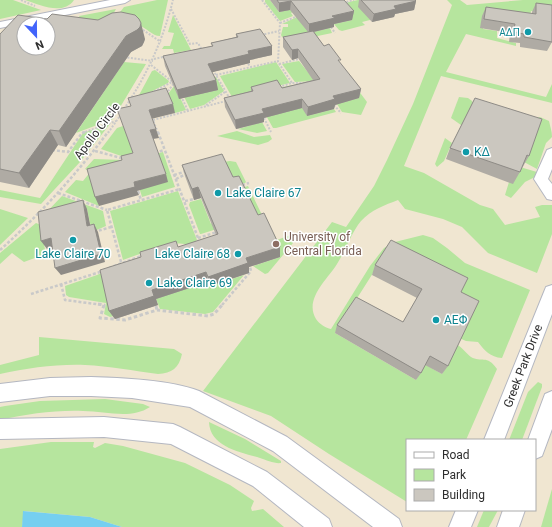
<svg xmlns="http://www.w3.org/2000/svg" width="552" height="527" font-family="Roboto,sans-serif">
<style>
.education{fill:#f0e6d1;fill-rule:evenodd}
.green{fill:#b6e59e}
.water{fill:#75cff0}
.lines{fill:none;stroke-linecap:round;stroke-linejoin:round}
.minor-casing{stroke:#b4b7c1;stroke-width:2}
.path-far2{stroke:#c9c9c9;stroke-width:2;stroke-dasharray:2 1.5;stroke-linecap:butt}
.path-far1{stroke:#c9c9c9;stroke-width:2.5;stroke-dasharray:3 2;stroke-linecap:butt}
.path{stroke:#c9c9c9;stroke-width:3;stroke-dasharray:3.5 2.5;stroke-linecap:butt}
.minor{fill:#fff;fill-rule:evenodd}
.wall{fill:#afaba4}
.shaded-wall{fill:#8e8b86}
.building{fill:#cbc7bf;stroke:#8e8b86;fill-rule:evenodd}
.culture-dot{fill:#0f9aa8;stroke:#fff;stroke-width:1.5}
.education-dot{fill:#8d6e63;stroke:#fff;stroke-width:1.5}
.labels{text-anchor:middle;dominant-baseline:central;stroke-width:3;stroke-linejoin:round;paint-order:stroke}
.far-culture-label{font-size:10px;fill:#0d838f;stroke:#fff;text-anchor:end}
.street-label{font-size:12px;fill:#2e2e2e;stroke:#fff}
.culture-label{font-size:12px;fill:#0d838f;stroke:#fff;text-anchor:start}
.education-label{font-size:12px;fill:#785e54;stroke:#fff;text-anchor:start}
</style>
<rect width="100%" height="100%" fill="#efe9e1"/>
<path class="education" d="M0,0H552V527H0ZM24,24H48V48H24ZM407,440H535V510H407Z"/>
<g class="green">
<polygon points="0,0 13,0 41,10 0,19"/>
<path d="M25,0H74C63,16 40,5 25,0Z"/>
<path d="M157,0H168L160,36C152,36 147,28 140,26C131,23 120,24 111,24L124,7Z"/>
<polygon points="265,0 270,0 279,12 305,6 291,13 293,16 280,21 265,2"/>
<polygon points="358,0 371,0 370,20 362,22 365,25 342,31 339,30 334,24 352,20 320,8"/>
<path d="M447,0H460L467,5L523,0H552V28L549,14L531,11L529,23L483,17V29L497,31V38L516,43V46L466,34L446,72L546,97L552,84V103L441,76L404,166L424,173L480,205L493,209L505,225L540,217L535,207L542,205H552V234L537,273L488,253L462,227L443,219L405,209L398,200C385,205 371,210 361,221C351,233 346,250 337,264C327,280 304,299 316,319C319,324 326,328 331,329L370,266L384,248L395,242L423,235L433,238L447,248L465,263L530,290L502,358C490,357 485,351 478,342L466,341L459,338L387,251L335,333L416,380L424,364L442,374L456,344C462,347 466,353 471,357C481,363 487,354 497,369L466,440H407V502L329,454L271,416L203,391L332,222L346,227L374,186L387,160L413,104L452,5Z"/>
<polygon points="116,9 108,23 81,20 79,16"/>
<polygon points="173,15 191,50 174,53 173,49 162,49 164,46 170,46 174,33 168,32"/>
<polygon points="301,15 309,33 330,28 332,33 308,38 282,37 281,35 283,27 288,27 288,24 282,24"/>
<polygon points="299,61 315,81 295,82 282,64"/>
<polygon points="124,62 146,64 113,119 76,133"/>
<polygon points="276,62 290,83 232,97 220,76"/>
<polygon points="155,70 169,81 168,83 139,98 138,97 152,71"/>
<polygon points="214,77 216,77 224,91 204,105 190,109 178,84"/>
<polygon points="322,82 352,82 367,102 361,115 342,112 337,104 359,98"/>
<polygon points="316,84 307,116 334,109 336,112 276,128 273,128 254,94 292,85"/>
<polygon points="174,86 175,87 186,110 175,113 165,98"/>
<polygon points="459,97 468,98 472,101 489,135 461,125 451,118"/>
<path d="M540,117L549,121C550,126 552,131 552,137L546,143L537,169L524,162L537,118Z"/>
<polygon points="262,122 267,131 257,133 238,129"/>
<polygon points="110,124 80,162 41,204 0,197 0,190 40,198 83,133"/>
<polygon points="123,126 134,152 127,158 101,149 117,128"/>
<polygon points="237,131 254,137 270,135 272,139 268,142 258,145 217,136"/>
<polygon points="445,138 452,143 444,161 437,167 435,164"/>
<polygon points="163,152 175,187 142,197 131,160"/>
<polygon points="94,159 123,160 91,178 99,206 65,192 76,180 83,181 91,171 85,169"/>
<polygon points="230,161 236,162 246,182 245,183 233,186 223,162"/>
<polygon points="520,167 537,172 535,177 525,182 511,198 505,195 509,182 513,183"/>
<polygon points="248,186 262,215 201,234 200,234 189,205 190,202 201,199 211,224 241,188"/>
<path d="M178,191L197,240C190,248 181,242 173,244C156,248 139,254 123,260L110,211Z"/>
<polygon points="62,196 103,211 106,226 92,232 87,209 41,218"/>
<polygon points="0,209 28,218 0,245"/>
<polygon points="267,221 277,240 293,234 293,243 268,273 265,274 253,266 280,257"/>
<polygon points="36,223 41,225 45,250 50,250 51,252 24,262 12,253 0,264 0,253"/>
<polygon points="197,251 210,286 244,275 213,312 205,314 160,309 156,299"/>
<polygon points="117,266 114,316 110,317 104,314 106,303 69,297 66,295 65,286 97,275"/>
<path d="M39,337L174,349L182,354C179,368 172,373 158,374C134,371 109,366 85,365C56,364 28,368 0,374V365L39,355Z"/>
<polygon points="538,382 542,384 542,387 522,440 509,440 528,392"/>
<path d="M105,399L143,404L150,407C130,420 106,411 83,411C55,410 27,414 0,420V407L5,406L40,401Z"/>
<path d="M209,422L245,439L281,461V463C275,464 266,460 260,458C240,452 210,447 209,422Z"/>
<polygon points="51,442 94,442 93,447 95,448 105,443 123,446 185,463 230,485 254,501 251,508 252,511 263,509 284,527 122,527 90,517 24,511 22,527 0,527 0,449"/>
<polygon points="552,489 552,527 541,527"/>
<polygon points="484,510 498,510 489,527 477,527"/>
</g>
<polygon class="water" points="23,511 90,517 122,527 22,527"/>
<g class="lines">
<defs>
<g id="minor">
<polygon points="110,0 130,0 125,3 0,28 0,22"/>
<polygon points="552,148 552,169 548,179 552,184 552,200 547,199 534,179 547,150"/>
<polygon points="552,285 552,314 504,440 484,440 544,292 546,287"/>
<path d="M91,377C122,378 171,380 199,391L287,437L399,519L402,527H373L273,451L190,407L132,398L91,396H50L0,402V384L50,378Z"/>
<polygon points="552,391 552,429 542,456 535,459 535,440 528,440 545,394"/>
<polygon points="104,417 173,424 180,427 267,472 329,519 332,527 304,527 253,486 171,444 104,437 0,439 0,419"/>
<polygon points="456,510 478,510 471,527 449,527"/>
<polygon points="503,510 525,510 519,527 497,527"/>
</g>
</defs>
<use href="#minor" class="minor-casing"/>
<g class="path-far2">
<polyline points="21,0 35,6"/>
<polyline points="262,0 280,23 278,62 292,83"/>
<polyline points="343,3 354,0"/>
<polyline points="171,9 190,44 198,43 202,50"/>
<polyline points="280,23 298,16"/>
<polyline points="331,27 335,33"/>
<polyline points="140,28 161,42"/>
<polyline points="261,35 279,31"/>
<polyline points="124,57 153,61"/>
<polyline points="154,59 167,56"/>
<polyline points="248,64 251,67"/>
<polyline points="279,64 299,59"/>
<polyline points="151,65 174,83"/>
<polyline points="213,70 230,99"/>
<polyline points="216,75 278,61"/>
<polyline points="279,87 292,83 306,83"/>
<polyline points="151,93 172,82"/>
<polyline points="166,94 174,83"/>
<polyline points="181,96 188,111"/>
<polyline points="206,105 225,92"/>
<polyline points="334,105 341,113"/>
<path d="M124,109C147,75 163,40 173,0"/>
<polyline points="264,118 271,132"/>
<polyline points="82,133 116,121"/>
<polyline points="108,133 122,113"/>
<polyline points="158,133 153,120 226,101"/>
</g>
<g class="path-far1">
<polyline points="158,132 198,238 198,243"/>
<polyline points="52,150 68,152 82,133 85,132"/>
<polyline points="95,151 125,159"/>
<polyline points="155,153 164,150"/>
<polyline points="174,175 187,171"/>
<polyline points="176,179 186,174"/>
<polyline points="242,185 249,183"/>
<polyline points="138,191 141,200"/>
<polyline points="58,193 107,210"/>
<polyline points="185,201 194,199"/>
<polyline points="94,232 111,227"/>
<polyline points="198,238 217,232"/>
<path d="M0,250C40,214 76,175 108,132"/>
<polyline points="121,262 107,210 180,189"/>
<polyline points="109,268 144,255"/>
<polyline points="61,284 65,300 103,305"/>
<polyline points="31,294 103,271"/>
<polyline points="222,305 251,271 250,267"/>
</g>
<g class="path">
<polyline points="98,304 104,305 100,318 125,320 157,310 208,316 214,314 223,304"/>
<polyline points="156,306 157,310"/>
</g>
<use href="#minor" class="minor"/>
</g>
<g class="wall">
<polygon points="270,0 344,0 354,11 352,20 334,24 334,27 314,32 324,46 340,64 361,89 359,98 335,105 334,109 307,116 302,108 264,118 264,122 236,129 225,107 224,98 251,91 251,87 282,88 313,80 298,58 292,60 283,47 283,37 308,32 290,10 279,12"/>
<polygon points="359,0 415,0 416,1 414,10 395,14 394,17 372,22 358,7"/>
<polygon points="536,3 552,42 547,51 520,47 520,43 509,42 510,33 480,28 482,16 486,7 532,14 532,12"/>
<polygon points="0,34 145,39 144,42 142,46 131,52 66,147 58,145 29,188 0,182"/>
<polygon points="236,34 272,46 272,55 250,60 250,63 212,72 216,80 218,90 179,99 165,66 163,56 212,46 211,43 236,37"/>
<polygon points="475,98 529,156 513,184 446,159 450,148"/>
<polygon points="182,165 233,177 280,257 249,267 249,273 210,286 208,282 156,299 158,305 115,319 109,311 178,247 216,235 201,198 194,200 185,176"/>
<polygon points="375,265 461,292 448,366 442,374 425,365 421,373 416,380 335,333 337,325 403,322 417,298 372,275"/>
</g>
<g class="shaded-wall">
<polygon points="291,1 290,10 279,12 279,3"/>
<polygon points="416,1 414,10 395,14 394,17 372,22 374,14 394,6"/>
<polygon points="354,11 352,20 334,24 334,27 309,33 309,24 332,16"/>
<polygon points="141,23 145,39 144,42 142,46 131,52 66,147 59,131 126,36"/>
<polygon points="272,46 272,55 250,60 250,63 209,73 208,64 248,51"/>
<polygon points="298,49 298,58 292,60 292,50"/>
<polygon points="216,80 218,90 179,99 177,90"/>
<polygon points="361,89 359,98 335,105 334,109 307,116 308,107 333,96"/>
<polygon points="302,99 302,108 264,118 264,122 236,129 235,120 262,109"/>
<polygon points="173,104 175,113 151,119 149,110"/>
<polygon points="156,129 159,138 153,139 150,130"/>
<polygon points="50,130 58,145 29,188 19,173"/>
<polygon points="166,174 168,182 137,191 139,195 99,206 95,197 134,182"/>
<polygon points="198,187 201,198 194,200 192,189"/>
<polygon points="83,200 87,209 92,234 87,226"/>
<polygon points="94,224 98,232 105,262 61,275 55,268"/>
<polygon points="51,238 56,246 47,249 41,241"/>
<polygon points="280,247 280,257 249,267 249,273 210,286 208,277 246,258"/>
<polygon points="206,272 208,282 156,299 158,305 115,319 109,311 152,290"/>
</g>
<g class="building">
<polygon points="277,0 344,0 354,11 332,16 335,18 309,24 291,1 279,3"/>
<polygon points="361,0 415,0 416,1 394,6 396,9 374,14"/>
<polygon points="536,3 552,5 552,42 524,37 524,34 513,32 515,24 484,19 486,7 536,14"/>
<path d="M121,12L135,15L139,19L141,23L140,27L137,30L126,36L59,131L50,130L19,173L0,169V34L18,15L47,19L52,14L98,20L112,13ZM24,24H48V48H24Z"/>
<polygon points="260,29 272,46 248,51 249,54 208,64 216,80 177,90 163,56 213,46 211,43 238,37 236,34"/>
<polygon points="313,31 324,46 329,44 341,60 338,60 361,89 333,96 335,99 308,107 302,99 262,109 264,113 235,120 224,98 253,91 251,87 277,80 282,88 320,79 298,49 292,50 283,37"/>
<polygon points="166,88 173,104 149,110 156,129 150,130 166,174 134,182 135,187 95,197 87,169 122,160 121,156 133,153 117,109 131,106 128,98"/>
<polygon points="475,98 542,119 529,156 527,155 520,172 450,148"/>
<polygon points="222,154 233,177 239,176 258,215 264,213 280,247 246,258 248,263 208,277 206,272 152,290 154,296 109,311 100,270 141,257 140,252 176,241 178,247 218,234 198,187 192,189 182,165"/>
<polygon points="83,200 87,226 94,224 101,254 55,268 51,238 41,241 38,212"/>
<polygon points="391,240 468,278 461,292 479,301 448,366 430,356 421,373 337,325 356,297 403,322 422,289 375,265"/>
</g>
<g class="culture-dot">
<circle cx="528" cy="32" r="4"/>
<circle cx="466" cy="152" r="4"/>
<circle cx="218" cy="193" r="4"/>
<circle cx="73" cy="240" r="4"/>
<circle cx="238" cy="254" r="4"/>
<circle cx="149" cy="283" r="4"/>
<circle cx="436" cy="320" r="4"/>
</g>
<circle class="education-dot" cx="276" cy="244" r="4"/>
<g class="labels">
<g class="far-culture-label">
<text x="520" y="32">ΑΔΠ</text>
</g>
<g class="street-label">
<text transform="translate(97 131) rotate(-53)">Apollo Circle</text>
<text transform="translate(523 366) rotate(-69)">Greek Park Drive</text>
</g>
<g class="culture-label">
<text x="474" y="152">ΚΔ</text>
<text x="226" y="193">Lake Claire 67</text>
<text x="73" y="254" text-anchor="middle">Lake Claire 70</text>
<text x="230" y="254" text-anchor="end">Lake Claire 68</text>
<text x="157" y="283">Lake Claire 69</text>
<text x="444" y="320">AEΦ</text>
</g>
<g class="education-label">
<text x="284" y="237">University of<tspan x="284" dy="14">Central Florida</tspan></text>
</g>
</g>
<rect x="406" y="439" width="130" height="72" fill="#ffffff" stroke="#ababab"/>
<rect x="414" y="452" width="20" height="6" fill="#ffffff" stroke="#ababab"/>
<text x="442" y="459" font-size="12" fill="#2e2e2e">Road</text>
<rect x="414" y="469" width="20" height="12" fill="#b6e59e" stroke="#ababab"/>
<text x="442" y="479" font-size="12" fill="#2e2e2e">Park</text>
<rect x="414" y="489" width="20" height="12" fill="#cbc7bf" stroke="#ababab"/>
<text x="442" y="499" font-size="12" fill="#2e2e2e">Building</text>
<g transform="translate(36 36) rotate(158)"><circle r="19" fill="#ffffff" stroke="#ababab"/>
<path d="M0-3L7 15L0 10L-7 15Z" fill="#4264fb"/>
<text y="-6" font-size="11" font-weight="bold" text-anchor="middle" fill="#2e2e2e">N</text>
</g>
</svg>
